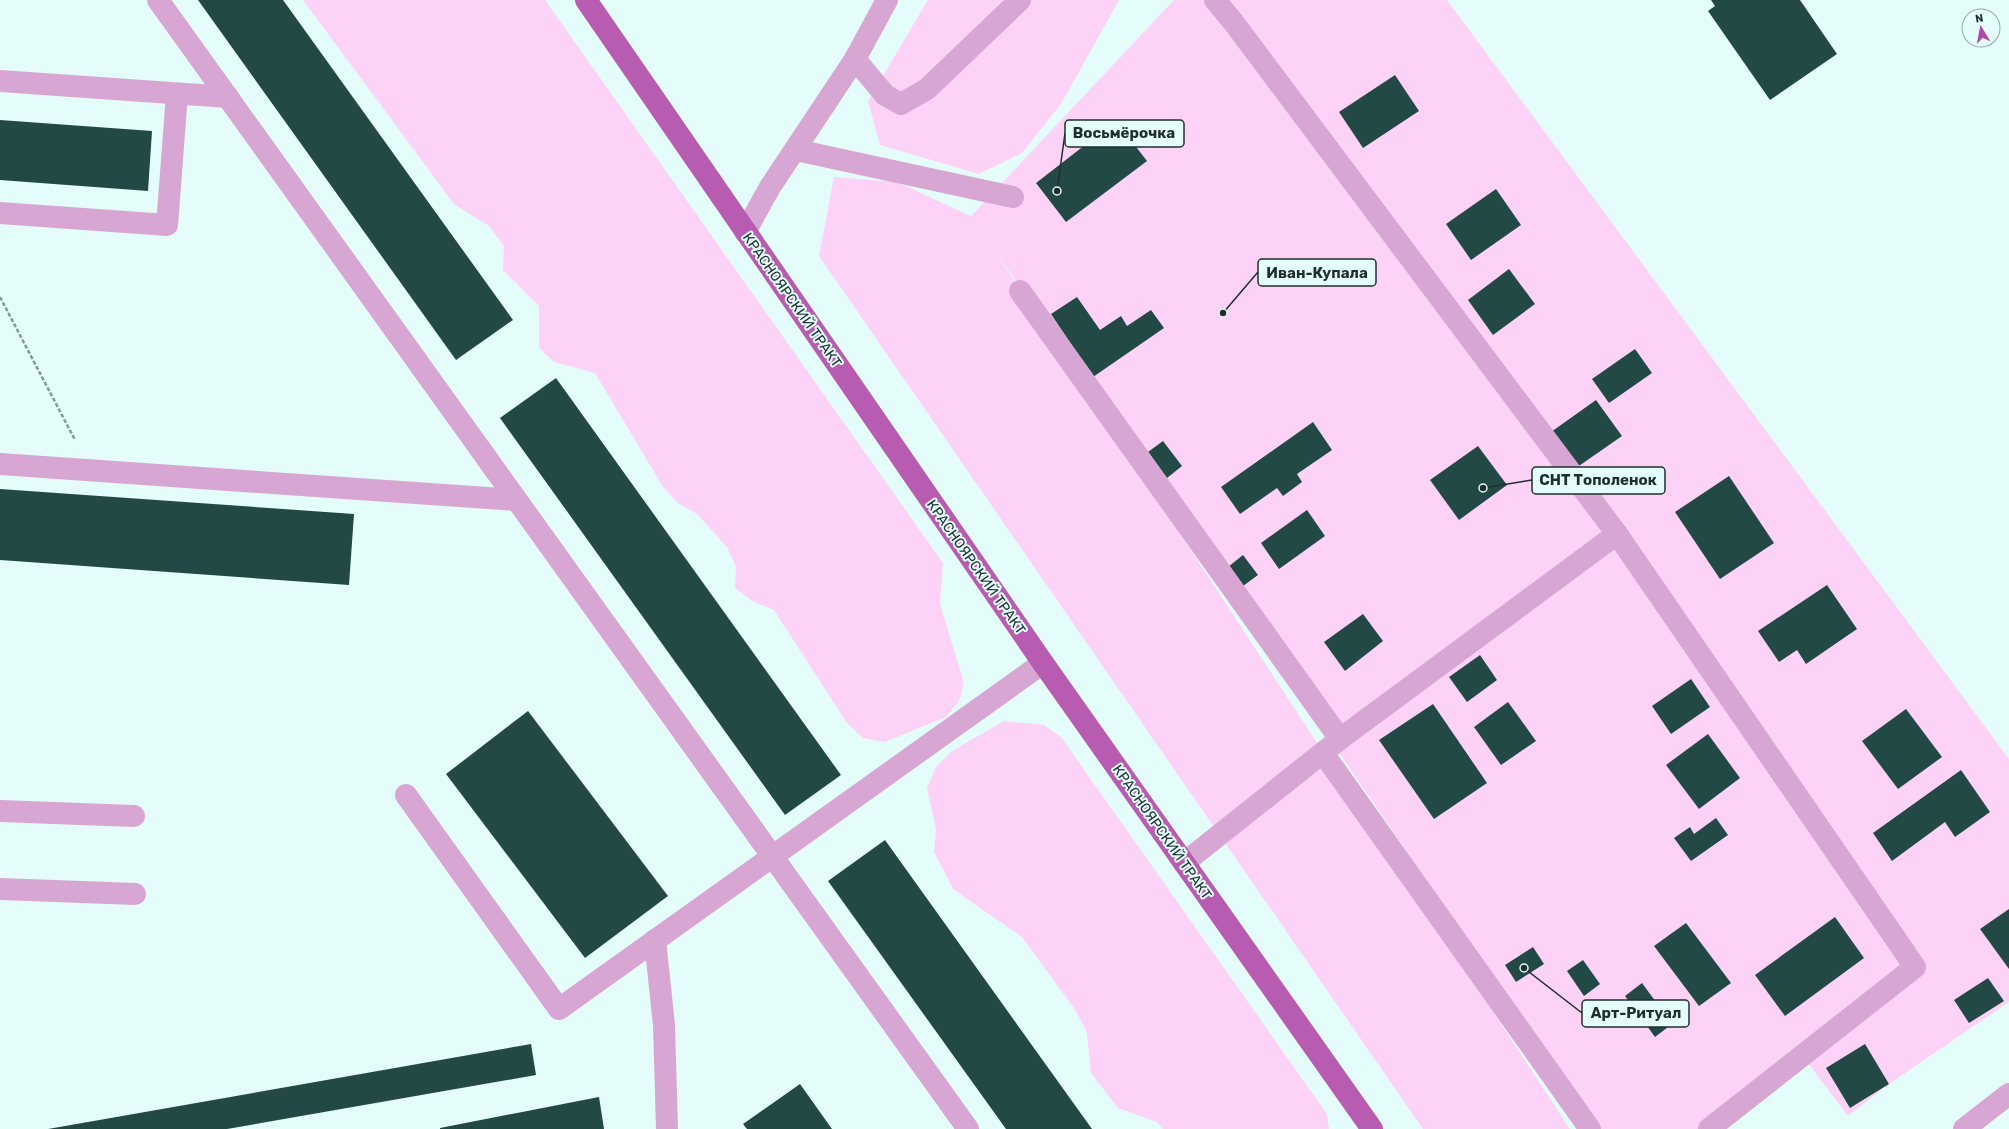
<svg xmlns="http://www.w3.org/2000/svg" width="2009" height="1129" font-family="Rubik,sans-serif">
<style>
.green{fill:#fcd2f7}
.building{fill:#234947}
.lines{fill:none;stroke-linecap:round;stroke-linejoin:round}
.path{stroke:#859a98;stroke-width:2.5;stroke-dasharray:4 2;stroke-linecap:butt}
.minor{stroke:#d8a6d3;stroke-width:22}
.major{stroke:#b85cb1;stroke-width:22}
.labels{text-anchor:middle;dominant-baseline:central;stroke-width:4;stroke-linejoin:round;paint-order:stroke}
.street-label{font-size:14px;fill:#1f2f2e;stroke:#e4fdfb}
.leader{fill:none;stroke:#1f2f2e;stroke-width:1.5}
.callout-dot{fill:#1f2f2e;stroke:#e4fdfb;stroke-width:1.5}
.callout{fill:#e4fdfb;stroke:#1f2f2e;stroke-width:1.5}
.callout-label{font-size:15px;text-anchor:middle;font-weight:bold;fill:#1f2f2e}
</style>
<rect width="100%" height="100%" fill="#e4fdfb"/>
<g class="green">
<polygon points="303,0 545,0 943,563 940,604 964,683 959,701 946,717 885,742 863,738 847,723 774,610 752,601 735,588 736,567 727,547 697,514 678,503 663,487 595,373 554,362 539,348 539,306 503,270 504,246 489,226 454,204"/>
<polygon points="928,0 1119,0 1061,104 1022,153 979,174 880,145 868,101"/>
<polygon points="1174,0 1447,0 2009,759 2009,1002 1889,1084 1848,1116 1808,1063 1720,1129 1597,1129 987,239 1570,1129 1423,1129 819,256 834,177 897,182 971,216"/>
<polygon points="1004,721 1044,725 1061,737 1327,1114 1329,1129 1163,1129 1157,1122 1118,1108 1091,1073 1087,1033 1076,1011 1022,937 953,889 934,852 936,829 927,788 936,767 952,751"/>
</g>
<g class="building">
<polygon points="198,0 283,0 513,320 456,360"/>
<polygon points="1711,0 1800,0 1837,54 1770,100 1708,11 1715,6"/>
<polygon points="1395,75 1419,111 1363,148 1339,112"/>
<polygon points="0,120 152,131 148,191 0,180"/>
<polygon points="1116,121 1147,161 1066,222 1036,183"/>
<polygon points="1496,189 1521,225 1471,260 1446,224"/>
<polygon points="1509,269 1535,304 1493,335 1468,300"/>
<polygon points="1077,297 1100,330 1121,316 1127,326 1151,310 1164,328 1093,377 1051,314"/>
<polygon points="1635,349 1652,373 1609,403 1592,379"/>
<polygon points="556,378 841,775 785,815 500,418"/>
<polygon points="1596,400 1622,436 1576,468 1551,432"/>
<polygon points="1313,422 1332,450 1297,474 1302,482 1283,496 1277,488 1240,514 1221,487"/>
<polygon points="1163,441 1182,466 1167,478 1148,452"/>
<polygon points="1478,446 1507,485 1459,520 1430,480"/>
<polygon points="1729,476 1774,543 1720,579 1675,512"/>
<polygon points="0,489 354,514 349,585 0,560"/>
<polygon points="1307,510 1325,536 1279,569 1261,543"/>
<polygon points="1243,555 1258,575 1243,586 1228,567"/>
<polygon points="1827,585 1857,629 1806,664 1797,650 1779,662 1758,631"/>
<polygon points="1363,614 1383,641 1345,671 1324,642"/>
<polygon points="1480,655 1497,680 1467,702 1449,677"/>
<polygon points="1691,679 1710,707 1671,734 1652,706"/>
<polygon points="1508,702 1536,741 1501,765 1474,727"/>
<polygon points="1433,704 1487,783 1434,819 1379,740"/>
<polygon points="1906,709 1942,757 1898,789 1862,741"/>
<polygon points="528,711 668,896 585,958 446,774"/>
<polygon points="1708,734 1740,778 1699,809 1666,765"/>
<polygon points="1961,770 1990,812 1955,837 1945,822 1892,861 1873,833"/>
<polygon points="1716,818 1728,835 1691,861 1674,838 1690,827 1694,834"/>
<polygon points="885,840 1092,1129 1006,1129 828,881"/>
<polygon points="2009,909 2009,969 1980,929"/>
<polygon points="1835,917 1864,958 1785,1016 1755,975"/>
<polygon points="1686,923 1731,983 1699,1006 1654,946"/>
<polygon points="1533,947 1544,964 1516,982 1505,965"/>
<polygon points="1583,960 1600,984 1584,996 1567,971"/>
<polygon points="1988,978 2004,1001 1969,1023 1954,1000"/>
<polygon points="1642,983 1672,1024 1655,1037 1625,996"/>
<polygon points="531,1044 536,1075 227,1129 48,1129"/>
<polygon points="1865,1044 1889,1084 1850,1108 1826,1068"/>
<polygon points="800,1084 832,1129 747,1129 743,1124"/>
<polygon points="599,1097 604,1129 440,1129 440,1128"/>
</g>
<g class="lines">
<polyline class="path" points="0,297 75,440"/>
<g class="minor">
<polyline points="158,0 968,1129"/>
<polyline points="1215,0 1234,23 1617,534 1915,967 1709,1129"/>
<polyline points="855,59 885,95 901,104 927,89 1020,0"/>
<polyline points="0,81 228,97"/>
<polyline points="796,150 1013,197"/>
<polyline points="0,213 167,225 177,94"/>
<polyline points="745,232 770,187 855,59 887,0"/>
<polyline points="1020,291 1340,739"/>
<polyline points="0,464 516,500"/>
<polyline points="1323,753 1590,1129"/>
<polyline points="406,795 559,1009 1043,663"/>
<polyline points="0,811 134,816"/>
<polyline points="1184,863 1340,739 1617,534"/>
<polyline points="0,889 135,894"/>
<polyline points="655,940 664,1025 667,1129"/>
<polyline points="1964,1129 2009,1094"/>
</g>
<polyline class="major" points="586,0 1043,663 1372,1129"/>
</g>
<g class="labels">
<g class="street-label">
<text transform="translate(792 300) rotate(55)">КРАСНОЯРСКИЙ ТРАКТ</text>
<text transform="translate(976 567) rotate(55)">КРАСНОЯРСКИЙ ТРАКТ</text>
<text transform="translate(1162 832) rotate(55)">КРАСНОЯРСКИЙ ТРАКТ</text>
</g>
</g>
<path class="leader" d="M1057 191L1065 133M1223 313L1258 272M1483 488L1532 480M1524 968L1582 1013"/>
<g class="callout-dot">
<circle cx="1057" cy="191" r="4"/>
<circle cx="1223" cy="313" r="4"/>
<circle cx="1483" cy="488" r="4"/>
<circle cx="1524" cy="968" r="4"/>
</g>
<g class="callout">
<rect x="1065" y="120" width="119" height="27" rx="4"/>
<rect x="1258" y="259" width="118" height="27" rx="4"/>
<rect x="1532" y="467" width="133" height="27" rx="4"/>
<rect x="1582" y="1000" width="107" height="27" rx="4"/>
</g>
<g class="callout-label">
<text x="1124" y="138">Восьмёрочка</text>
<text x="1317" y="278">Иван-Купала</text>
<text x="1598" y="485">СНТ Тополенок</text>
<text x="1636" y="1018">Арт-Ритуал</text>
</g>
<g transform="translate(1981 28) rotate(350)"><circle r="19" fill="#e4fdfb" stroke="#95aba9"/>
<path d="M0-3L7 15L0 10L-7 15Z" fill="#b047a9"/>
<text y="-6" font-size="11" font-weight="bold" text-anchor="middle" fill="#1f2f2e">N</text>
</g>
</svg>
